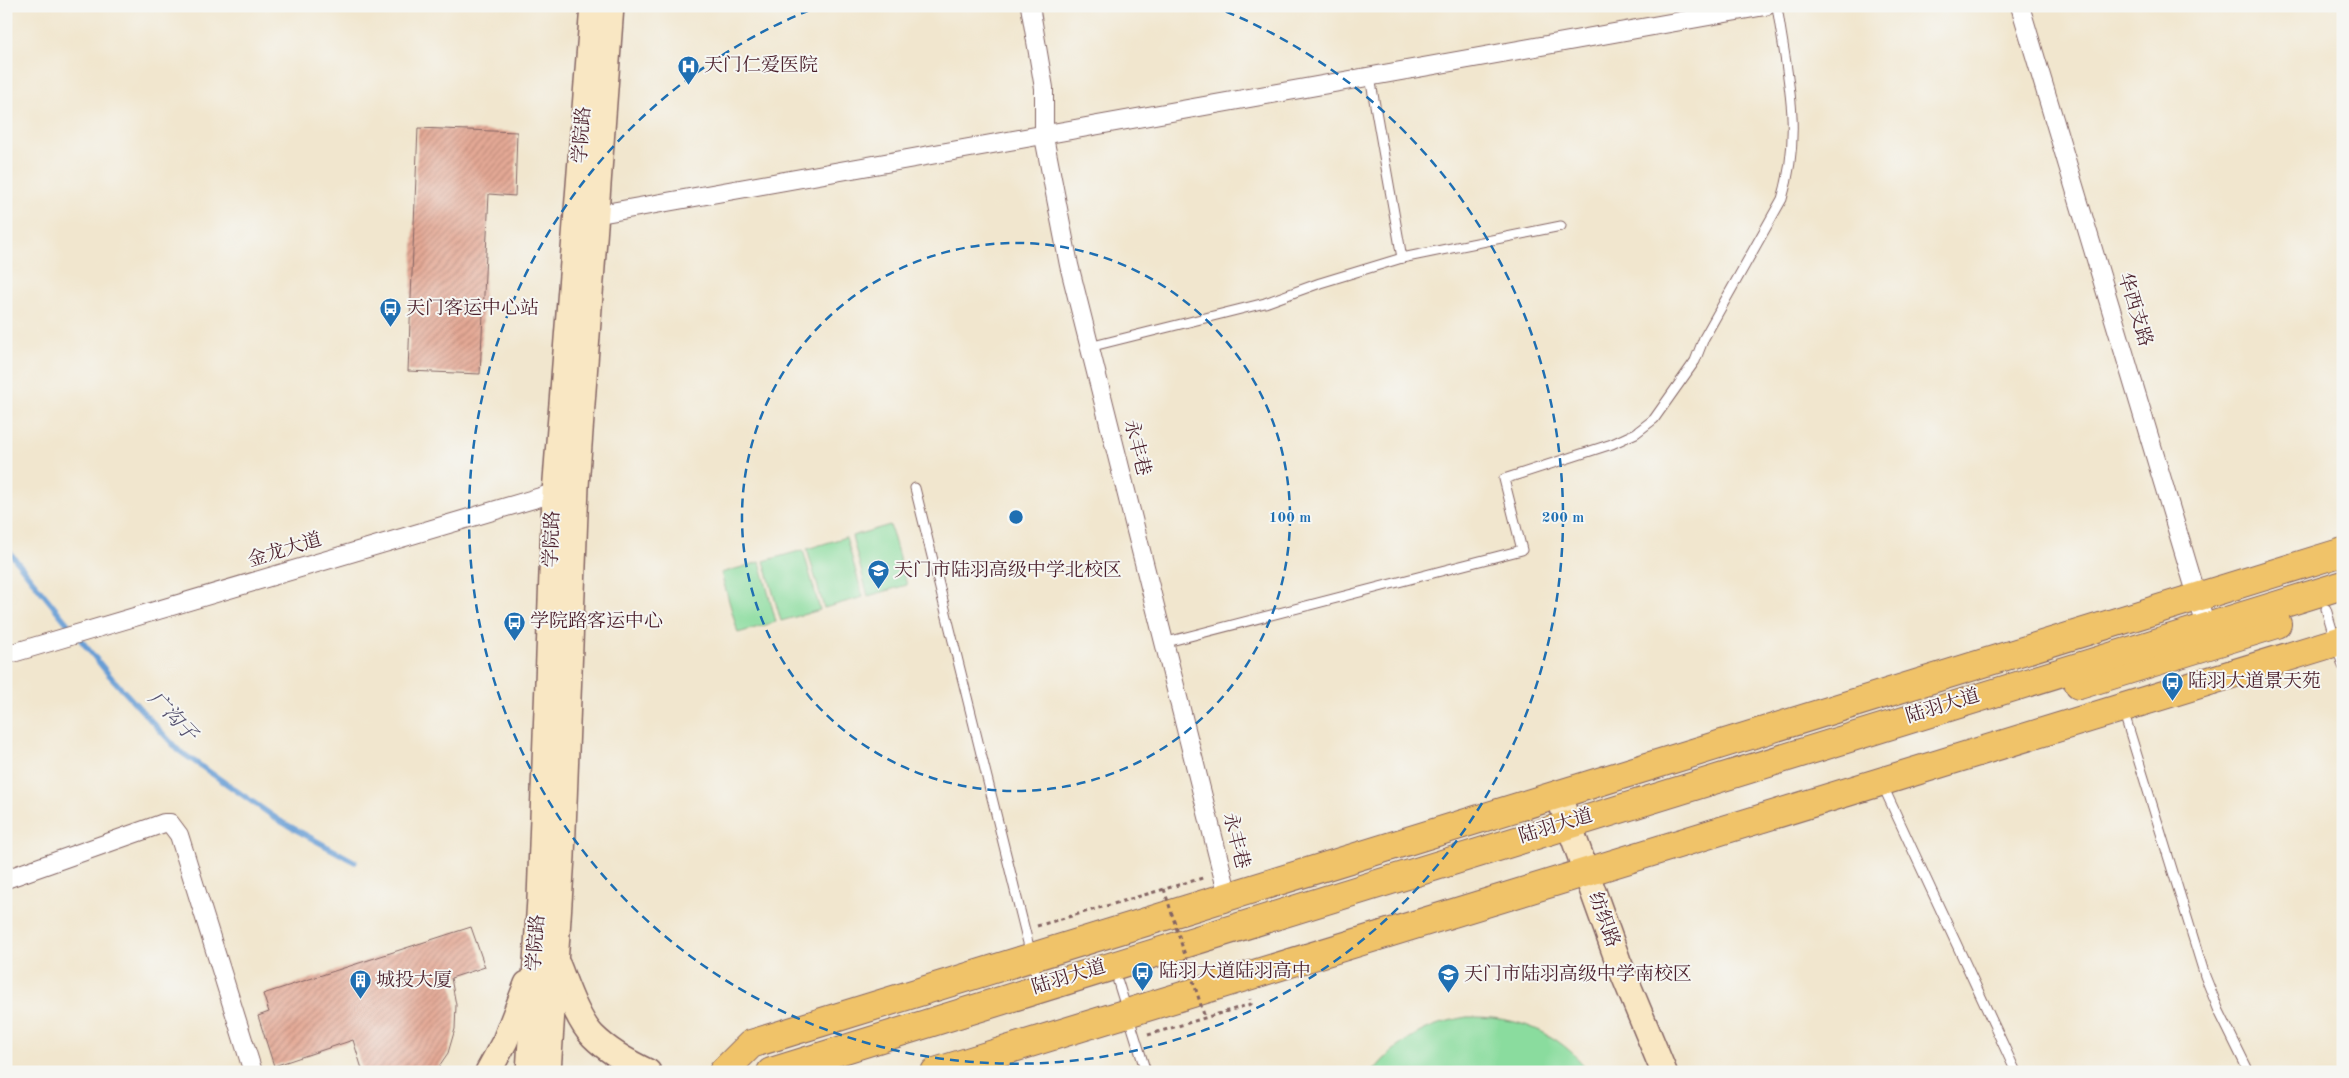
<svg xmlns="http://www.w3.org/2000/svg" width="2349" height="1078" font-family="'Old Standard TT','Noto Serif SC',serif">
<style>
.garden{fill:#8adc9e;stroke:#6a7e64}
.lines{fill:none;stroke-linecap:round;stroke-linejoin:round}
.stream{stroke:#689ed5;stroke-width:5.5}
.building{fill:url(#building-hatch)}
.lane-casing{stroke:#846564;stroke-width:11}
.street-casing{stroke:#846564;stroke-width:20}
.secondary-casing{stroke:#846564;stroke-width:28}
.primary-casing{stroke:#846564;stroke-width:30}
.path{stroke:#846564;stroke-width:3;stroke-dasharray:4 4;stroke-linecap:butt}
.lane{stroke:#fff;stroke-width:9}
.street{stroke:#fff;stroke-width:18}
.secondary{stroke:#f9e7c3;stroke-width:25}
.primary{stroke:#f0c369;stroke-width:28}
.path-bridge{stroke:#846564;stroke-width:3;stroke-dasharray:4 4;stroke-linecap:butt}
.ring{fill:none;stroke:#1f6fb2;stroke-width:2.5;stroke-dasharray:9 6}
.labels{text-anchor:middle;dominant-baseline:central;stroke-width:4;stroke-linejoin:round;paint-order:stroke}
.poi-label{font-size:19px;fill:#4a1f2b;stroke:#f6f6f2;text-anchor:start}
.street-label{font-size:19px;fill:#4a1f2b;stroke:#f6f6f2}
.water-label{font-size:20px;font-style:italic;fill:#56526f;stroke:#f6f6f2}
.centre{fill:#1f6fb2;stroke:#f6f6f2;stroke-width:2.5}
.ring-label{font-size:15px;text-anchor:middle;font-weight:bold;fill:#1f6fb2;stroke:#f6f6f2;stroke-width:4;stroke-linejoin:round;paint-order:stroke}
</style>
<defs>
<pattern id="building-hatch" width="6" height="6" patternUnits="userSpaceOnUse" patternTransform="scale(1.25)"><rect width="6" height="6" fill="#e4a995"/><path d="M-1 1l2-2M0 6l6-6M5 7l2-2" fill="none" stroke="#bb897a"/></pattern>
</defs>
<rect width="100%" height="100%" fill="#f6f6f2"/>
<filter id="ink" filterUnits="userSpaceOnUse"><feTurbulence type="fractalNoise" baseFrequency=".02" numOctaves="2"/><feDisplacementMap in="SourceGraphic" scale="10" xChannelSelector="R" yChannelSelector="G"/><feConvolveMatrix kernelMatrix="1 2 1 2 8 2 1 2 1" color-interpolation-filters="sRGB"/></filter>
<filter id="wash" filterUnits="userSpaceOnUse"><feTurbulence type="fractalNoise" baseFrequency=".0096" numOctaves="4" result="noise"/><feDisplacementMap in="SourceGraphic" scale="20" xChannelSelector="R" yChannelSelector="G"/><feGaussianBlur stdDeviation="1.12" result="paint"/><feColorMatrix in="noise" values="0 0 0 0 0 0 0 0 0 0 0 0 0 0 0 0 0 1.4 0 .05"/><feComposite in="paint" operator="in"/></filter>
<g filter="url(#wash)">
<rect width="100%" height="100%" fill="#f1e6ce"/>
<g class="garden">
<polygon points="890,525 907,585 868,596 852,536"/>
<polygon points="846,537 863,597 824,608 807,549"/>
<polygon points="803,550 820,610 781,621 764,561"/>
<polygon points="760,562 776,622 738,633 721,573"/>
<path d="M1467,1017C1516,1016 1559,1031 1589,1072H1373C1397,1041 1429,1023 1467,1017Z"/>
</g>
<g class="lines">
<polyline class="stream" points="6,548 110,676 178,750 280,821 355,862"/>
</g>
<g id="blocks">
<g class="building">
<polygon points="418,128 517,132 515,196 489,194 480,374 408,371"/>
<polygon points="471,927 485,967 451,978 456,1005 455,1029 448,1053 435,1072 363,1072 353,1040 274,1066 258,1016 269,1012 263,994"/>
</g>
</g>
</g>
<g filter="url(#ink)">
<use href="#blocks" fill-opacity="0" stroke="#846564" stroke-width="1"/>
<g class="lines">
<defs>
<g id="lane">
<polyline points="1370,77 1402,258"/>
<polyline points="1089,347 1265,303 1320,283 1402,258 1561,226"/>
<polyline points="915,488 1039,987"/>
<polyline points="2326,609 2343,666"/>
<path d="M1163,643L1522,550L1504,479L1612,444L1636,433L1654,419L1695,361L1704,338L1782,199C1803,130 1787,76 1777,6"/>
<polyline points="2123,710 2205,976 2219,1011 2249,1072"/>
<polyline points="1882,784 2016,1072"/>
<polyline points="1118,982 1146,1072"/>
</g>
<g id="street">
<polyline points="1030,6 1044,88 1044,137 1069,265 1228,896"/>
<polyline points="2020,6 2206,626"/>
<polyline points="594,215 1765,6"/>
<polyline points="6,655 564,490"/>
<polyline points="6,879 164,823 170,823 179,835 253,1072"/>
</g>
<g id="secondary">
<polyline points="1558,794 1618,961 1664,1072"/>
<path d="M558,966C566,986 578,1021 593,1036C608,1051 629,1063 648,1072"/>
<polyline points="488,1072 505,1041 527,984"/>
<polyline points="529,1072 540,899 555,493 593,6"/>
<polyline points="548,1072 562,856 576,486 611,6"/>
</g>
<g id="primary">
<polyline points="2079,685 2277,624"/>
<polyline points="723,1072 751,1044 2343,552"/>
<polyline points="771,1072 2343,585"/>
<polyline points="935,1072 2343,640"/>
</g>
</defs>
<use href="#lane" class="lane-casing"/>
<use href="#street" class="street-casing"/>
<use href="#secondary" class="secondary-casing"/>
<use href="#primary" class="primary-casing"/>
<g class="path">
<polyline points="1037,926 1206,877"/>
<polyline points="1148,1035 1251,1004 1250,999"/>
</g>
<use href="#lane" class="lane"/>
<use href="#street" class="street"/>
<use href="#secondary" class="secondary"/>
<use href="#primary" class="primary"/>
<polyline class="path-bridge" points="1164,889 1205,1018"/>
</g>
</g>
<g class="ring">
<circle cx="1016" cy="517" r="274"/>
<path d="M1212 6A547 547 0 1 1 820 6"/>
</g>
<defs>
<symbol id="hospital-pin" viewBox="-11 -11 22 30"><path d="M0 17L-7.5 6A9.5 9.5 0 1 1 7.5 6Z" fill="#1f6fb2" stroke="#f6f6f2"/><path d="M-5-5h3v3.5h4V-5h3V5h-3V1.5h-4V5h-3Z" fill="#fff"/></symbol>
<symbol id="bus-pin" viewBox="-11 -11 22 30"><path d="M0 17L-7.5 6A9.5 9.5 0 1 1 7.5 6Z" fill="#1f6fb2" stroke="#f6f6f2"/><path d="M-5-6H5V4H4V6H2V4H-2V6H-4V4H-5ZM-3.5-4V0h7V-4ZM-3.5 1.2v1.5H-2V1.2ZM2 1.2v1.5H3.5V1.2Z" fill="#fff"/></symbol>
<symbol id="school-pin" viewBox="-11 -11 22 30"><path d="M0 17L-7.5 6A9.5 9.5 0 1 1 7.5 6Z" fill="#1f6fb2" stroke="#f6f6f2"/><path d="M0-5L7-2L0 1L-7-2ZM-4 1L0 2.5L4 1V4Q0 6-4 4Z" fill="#fff"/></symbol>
<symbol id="building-pin" viewBox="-11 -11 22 30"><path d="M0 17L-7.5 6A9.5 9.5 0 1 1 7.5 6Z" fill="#1f6fb2" stroke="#f6f6f2"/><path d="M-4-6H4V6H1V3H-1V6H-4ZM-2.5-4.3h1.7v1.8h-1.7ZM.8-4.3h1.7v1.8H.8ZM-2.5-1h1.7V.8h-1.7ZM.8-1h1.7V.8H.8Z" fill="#fff"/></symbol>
</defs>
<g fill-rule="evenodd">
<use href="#hospital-pin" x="676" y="54" width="25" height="34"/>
<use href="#bus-pin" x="378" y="296" width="25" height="34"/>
<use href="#school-pin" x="866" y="558" width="25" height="34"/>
<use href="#bus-pin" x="502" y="610" width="25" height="34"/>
<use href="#bus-pin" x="2160" y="670" width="25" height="34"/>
<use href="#bus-pin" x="1130" y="960" width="25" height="34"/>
<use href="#school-pin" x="1436" y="962" width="25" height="34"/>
<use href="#building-pin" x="348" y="968" width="25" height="34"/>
</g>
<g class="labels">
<g class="poi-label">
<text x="704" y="66">天门仁爱医院</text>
<text x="406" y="309">天门客运中心站</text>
<text x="894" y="571">天门市陆羽高级中学北校区</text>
<text x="530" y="622">学院路客运中心</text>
<text x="2188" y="682">陆羽大道景天苑</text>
<text x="1159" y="972">陆羽大道陆羽高中</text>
<text x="1464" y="975">天门市陆羽高级中学南校区</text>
<text x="376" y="981">城投大厦</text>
</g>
<g class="street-label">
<text transform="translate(583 135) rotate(-86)">学院路</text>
<text transform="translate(2134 310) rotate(73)">华西支路</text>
<text transform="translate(1136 448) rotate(76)">永丰巷</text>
<text transform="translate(553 539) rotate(-88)">学院路</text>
<text transform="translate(285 551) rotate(-17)">金龙大道</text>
<text transform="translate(1943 707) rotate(-17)">陆羽大道</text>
<text transform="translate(1556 827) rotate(-17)">陆羽大道</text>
<text transform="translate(1235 841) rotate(76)">永丰巷</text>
<text transform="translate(1603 920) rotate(70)">纺织路</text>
<text transform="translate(537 943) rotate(-86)">学院路</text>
<text transform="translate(1069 978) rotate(-17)">陆羽大道</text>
</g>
<g class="water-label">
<text transform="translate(172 717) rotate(46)">广沟子</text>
</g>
</g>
<circle cx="1016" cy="517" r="8" class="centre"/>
<g class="ring-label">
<text x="1290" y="522">100 m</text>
<text x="1563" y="522">200 m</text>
</g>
<rect width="2349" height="1078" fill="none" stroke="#f6f6f2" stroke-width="25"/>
</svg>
